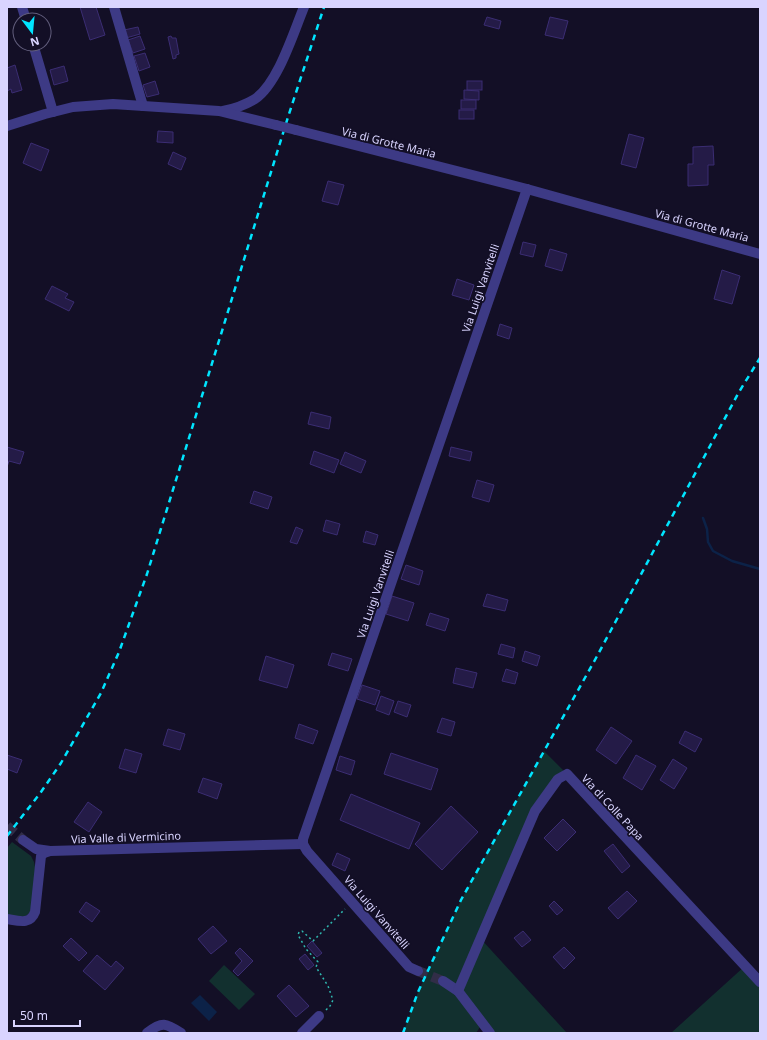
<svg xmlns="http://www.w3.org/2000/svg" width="767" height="1040" font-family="'Noto Sans',sans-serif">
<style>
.green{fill:#12302f}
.water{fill:#0c2248}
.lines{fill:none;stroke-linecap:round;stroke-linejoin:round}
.stream{stroke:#0c2248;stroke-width:2.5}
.building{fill:#241b47;stroke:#3b2d73}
.minor-tunnel{stroke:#312d47;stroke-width:10;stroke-dasharray:10 5;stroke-linecap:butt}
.path{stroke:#2fb8b0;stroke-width:1.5;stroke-dasharray:2 3;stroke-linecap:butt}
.minor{stroke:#3d3a85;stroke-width:10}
.rail{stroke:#00e5ff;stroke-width:2.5;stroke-dasharray:6 5;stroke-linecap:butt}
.minor-bridge{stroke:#3d3a85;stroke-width:10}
.labels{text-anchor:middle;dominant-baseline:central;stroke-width:3.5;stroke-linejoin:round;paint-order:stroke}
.street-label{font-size:11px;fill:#d9d4ff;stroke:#130f26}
</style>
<rect width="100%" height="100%" fill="#130f26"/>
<g class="green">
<polygon points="544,751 567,774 535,811 480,938 567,1033 490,1033 482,1024 476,1033 403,1033 418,992 461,900"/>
<path d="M12,842L31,856L34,862L36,872L31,911C24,920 17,917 7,917V848Z"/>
<polygon points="224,965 255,994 239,1010 209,981"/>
<polygon points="745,966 760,982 760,1033 671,1033"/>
</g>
<polygon class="water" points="200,995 217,1012 209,1021 191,1003"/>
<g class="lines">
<polyline class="stream" points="703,518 707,529 708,542 713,551 732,561 760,569"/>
</g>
<g class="building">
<polygon points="80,7 96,7 105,35 90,40"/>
<polygon points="487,17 501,21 499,29 484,25"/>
<polygon points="550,17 568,21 563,39 545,35"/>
<polygon points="138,27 140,34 126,38 124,30"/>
<polygon points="140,36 145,49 133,53 128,40"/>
<polygon points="171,36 172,38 176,38 179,54 176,55 176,58 173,59 168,37"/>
<polygon points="145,53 150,67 139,71 134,56"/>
<polygon points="15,65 22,90 12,93 11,89 7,91 7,68"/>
<polygon points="64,66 68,81 54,85 50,70"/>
<polygon points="155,81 159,94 147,97 143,85"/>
<rect x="467" y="81" width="15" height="9"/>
<polygon points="464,90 479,91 479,100 464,99"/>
<rect x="461" y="100" width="15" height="9"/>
<rect x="459" y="110" width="15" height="9"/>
<polygon points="158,131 173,132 173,143 157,142"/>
<polygon points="629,134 644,138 636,168 621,164"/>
<polygon points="31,143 49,150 41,171 23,163"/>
<polygon points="713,146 714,165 708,165 708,185 688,186 688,164 693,164 693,147"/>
<polygon points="173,152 186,158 181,170 168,164"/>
<polygon points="328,181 344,185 338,205 322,201"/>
<polygon points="523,242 536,245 533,257 520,254"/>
<polygon points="550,249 567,254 562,271 545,266"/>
<polygon points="722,270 740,276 732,304 714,299"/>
<polygon points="457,279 474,285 469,300 452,295"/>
<polygon points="52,286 68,294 65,298 74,302 69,311 45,299"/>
<polygon points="500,324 512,328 509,339 497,335"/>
<polygon points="311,412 331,417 329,429 308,424"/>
<polygon points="7,447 24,452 20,464 9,461 7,467"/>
<polygon points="451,447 472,452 470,461 449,456"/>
<polygon points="314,451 339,460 334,473 310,464"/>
<polygon points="345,452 366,461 361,473 340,464"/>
<polygon points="477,480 494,485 489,502 472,497"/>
<polygon points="254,491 272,497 268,509 250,503"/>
<polygon points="326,520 340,524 337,535 323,531"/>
<polygon points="296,527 303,530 297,544 290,542"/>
<polygon points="366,531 378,535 375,545 363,542"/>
<polygon points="406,565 423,571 419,585 401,579"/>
<polygon points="487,594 508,600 505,611 483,606"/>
<polygon points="392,596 414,603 408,621 386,614"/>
<polygon points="430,613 449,619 445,631 426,625"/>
<polygon points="501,644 515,648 513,658 498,654"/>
<polygon points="525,651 540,656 537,666 522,661"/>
<polygon points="332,653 352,659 348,671 328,665"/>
<polygon points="266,656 294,665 287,688 259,680"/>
<polygon points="456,668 477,673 473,688 453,683"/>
<polygon points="506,669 518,673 515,684 502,681"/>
<polygon points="362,685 380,691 375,705 357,699"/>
<polygon points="381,696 394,701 389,715 376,710"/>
<polygon points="398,701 411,705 407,717 394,712"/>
<polygon points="442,718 455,722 451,736 437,732"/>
<polygon points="299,724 318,731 313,744 295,738"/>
<polygon points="611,727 632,741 616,764 596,750"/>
<polygon points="168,729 185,734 180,750 163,745"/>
<polygon points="685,731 702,739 695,752 679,743"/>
<polygon points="125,749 142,754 136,773 119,768"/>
<polygon points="391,753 438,769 431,790 384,774"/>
<polygon points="7,755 22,760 17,773 7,769"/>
<polygon points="636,755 656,766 642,790 623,778"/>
<polygon points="340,756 355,761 351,775 336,770"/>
<polygon points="673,759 687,768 674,789 660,780"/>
<polygon points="203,778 222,784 217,799 198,792"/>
<polygon points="351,794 420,823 409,849 340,820"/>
<polygon points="88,802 102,812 89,832 74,822"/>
<polygon points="451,806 478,832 442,870 415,844"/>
<polygon points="563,819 576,832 557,851 544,838"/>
<polygon points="613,844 630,866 622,873 604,851"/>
<polygon points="337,853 350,859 345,871 332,865"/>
<polygon points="627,891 637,901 618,919 608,908"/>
<polygon points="554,901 563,910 557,915 549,906"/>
<polygon points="86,902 100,911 92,922 79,912"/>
<polygon points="213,926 227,941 211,954 198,939"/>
<polygon points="523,931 531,940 522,947 514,938"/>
<polygon points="71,938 87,953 79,961 63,946"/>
<polygon points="312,941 322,953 317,957 307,946"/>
<polygon points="564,947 575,958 564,969 553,957"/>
<polygon points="240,948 253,961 238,976 233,971 242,961 235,953"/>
<polygon points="305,954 314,965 308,970 299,959"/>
<polygon points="97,955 111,967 116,961 124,968 105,990 83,971"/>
<polygon points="289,985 309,1006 296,1017 277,996"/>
</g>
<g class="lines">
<g class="minor-tunnel">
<polyline points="7,826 23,840"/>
<polyline points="418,971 443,981"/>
</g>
<polyline class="path" points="326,1010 330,1006 333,1000 328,986 316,967 318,962 306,949 298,935 299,932 302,931 313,941 345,909"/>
<g class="minor">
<polyline points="22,7 26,20"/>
<polyline points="114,7 143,106"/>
<polyline points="33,44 53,112"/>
<path d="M223,111C233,109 245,105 255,99C278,83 293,34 304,7"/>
<polyline points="7,126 45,114 73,107 113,104 219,111 276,125"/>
<polyline points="296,130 527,189 760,254"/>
<polyline points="23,840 36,849 50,851"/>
<path d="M7,919C19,921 30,925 35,912L41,856L44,853L50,851L303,844"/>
<polyline points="418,971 409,967 307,851 303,844 303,839 527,189"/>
<polyline points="443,981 458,991 490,1033"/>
<polyline points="458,991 535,811 558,779 567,774 760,982"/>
<path d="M147,1033C162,1021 166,1023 181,1033"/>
<polyline points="302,1033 319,1016"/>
</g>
<g class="rail">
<polyline points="7,836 41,792 61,763 101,693 119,652 147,574 288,117 324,7"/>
<polyline points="403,1033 418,992 461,900 596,658 739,392 760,358"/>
</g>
<polyline class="minor-bridge" points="276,125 296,130"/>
</g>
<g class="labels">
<g class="street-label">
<text transform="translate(389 142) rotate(14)">Via di Grotte Maria</text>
<text transform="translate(702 225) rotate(15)">Via di Grotte Maria</text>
<text transform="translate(480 288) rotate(-71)">Via Luigi Vanvitelli</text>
<text transform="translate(375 594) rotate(-71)">Via Luigi Vanvitelli</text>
<text transform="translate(613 807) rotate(47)">Via di Colle Papa</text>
<text transform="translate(126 837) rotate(-2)">Via Valle di Vermicino</text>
<text transform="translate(377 912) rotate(49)">Via Luigi Vanvitelli</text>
</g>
</g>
<rect width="767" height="1040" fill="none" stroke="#d9d4ff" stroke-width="16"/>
<g transform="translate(32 32) rotate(164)"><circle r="19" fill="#130f26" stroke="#625e7d"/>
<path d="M0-3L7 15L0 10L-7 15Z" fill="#00e5ff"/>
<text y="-6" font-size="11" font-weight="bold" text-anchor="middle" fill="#d9d4ff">N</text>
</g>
<path d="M14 1020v6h66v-6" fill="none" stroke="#d9d4ff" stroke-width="2"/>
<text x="20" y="1020" font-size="12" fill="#d9d4ff" stroke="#130f26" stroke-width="3" paint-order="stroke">50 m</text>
</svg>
